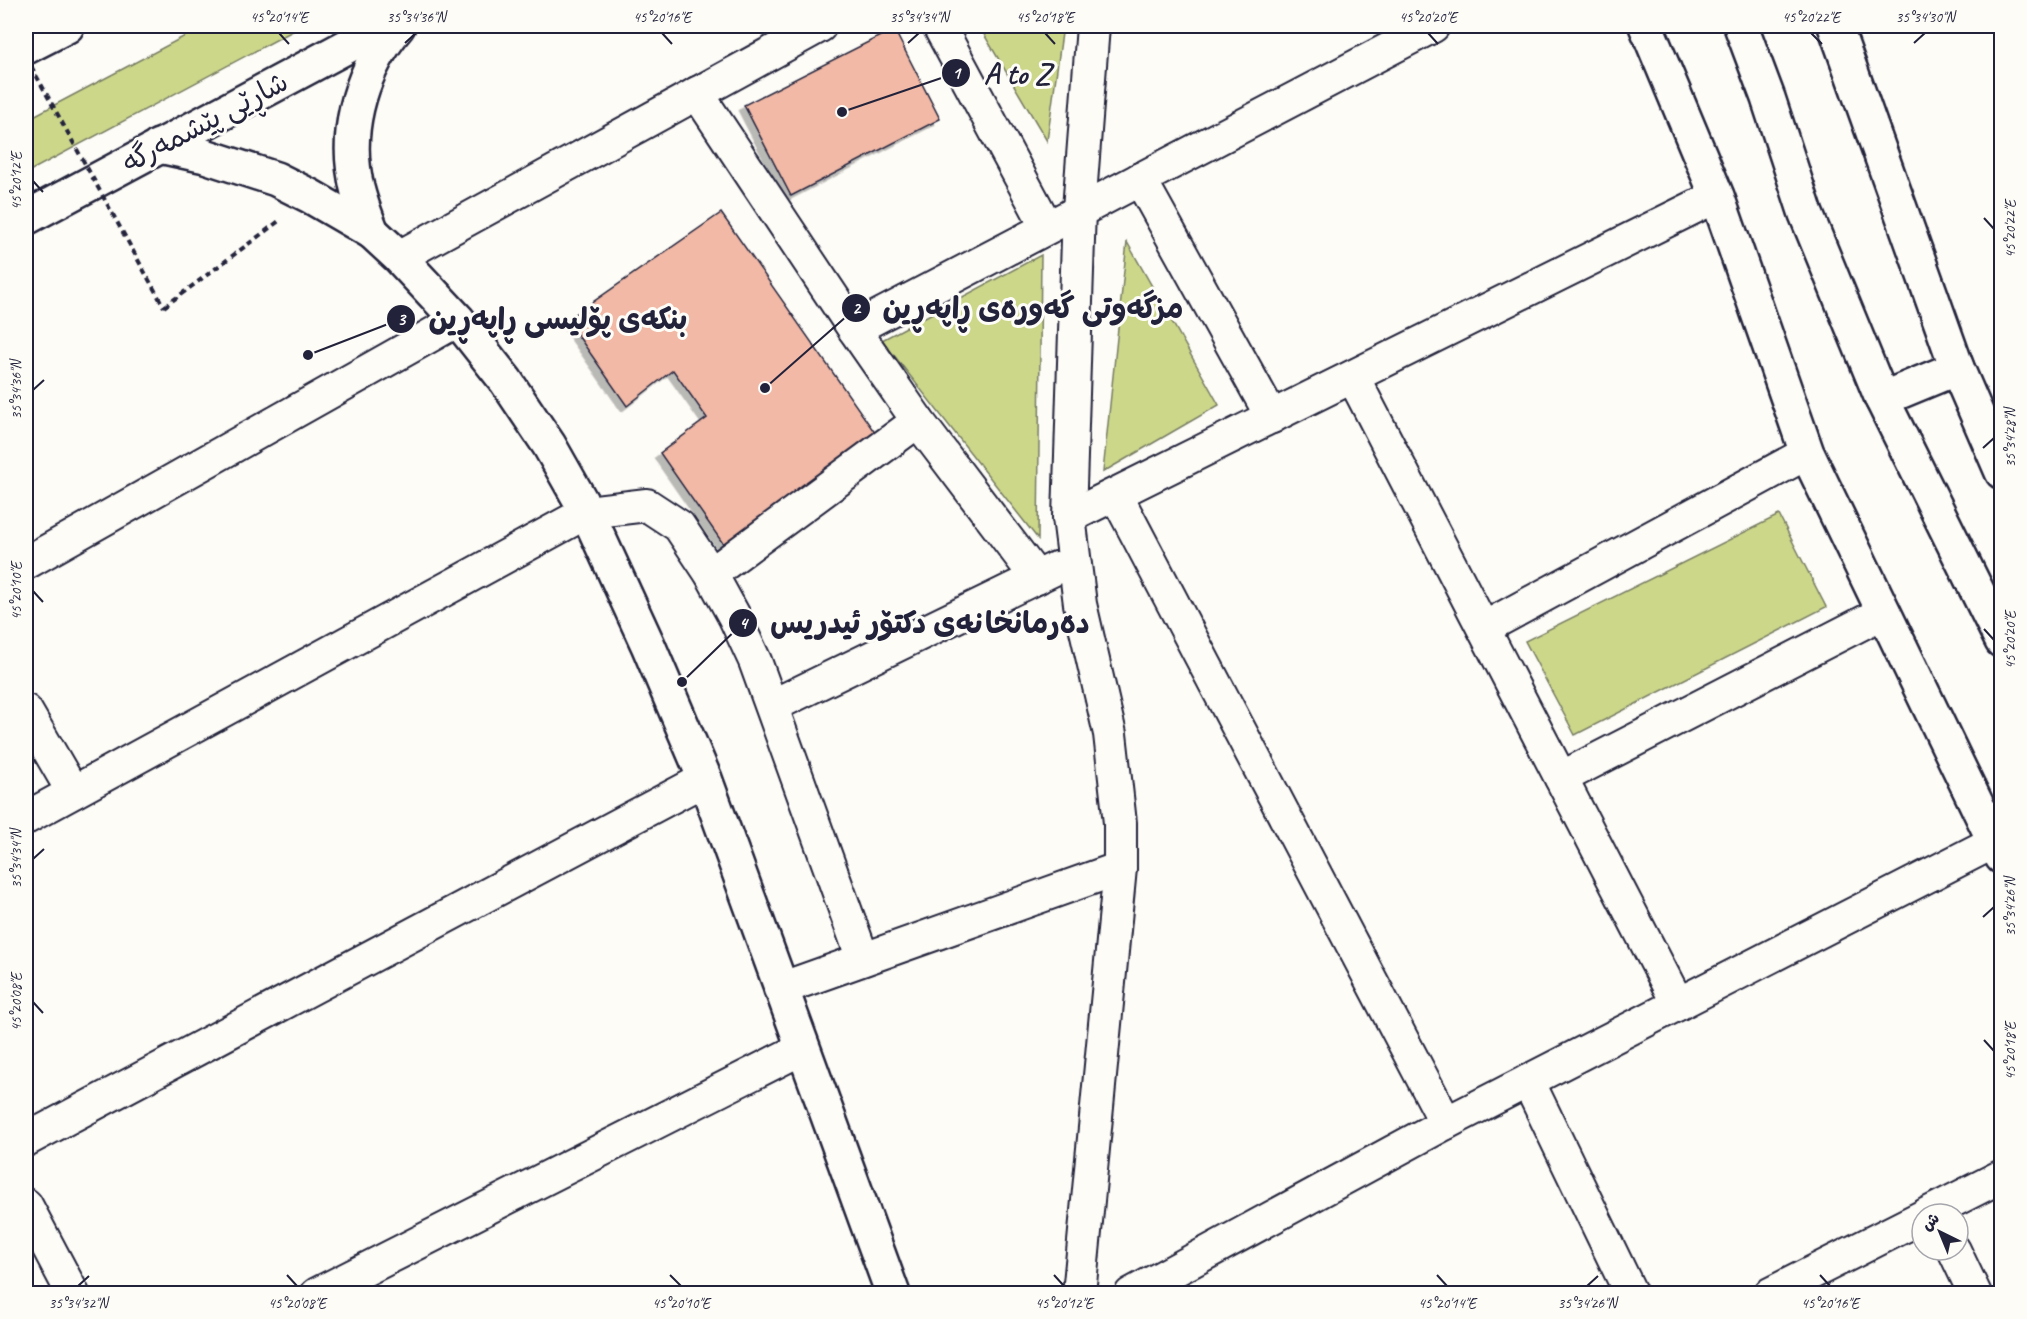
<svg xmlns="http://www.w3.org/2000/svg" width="2027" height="1319" font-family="Caveat,'Playpen Sans Arabic',sans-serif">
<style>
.garden{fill:#ccd78a;stroke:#777c62;stroke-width:1.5}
.building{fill:#f1b9a6;stroke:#22223b;stroke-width:1.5;filter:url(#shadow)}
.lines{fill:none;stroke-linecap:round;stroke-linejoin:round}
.minor-casing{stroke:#22223b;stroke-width:36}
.tertiary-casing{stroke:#22223b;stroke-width:38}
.secondary-casing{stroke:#22223b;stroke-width:38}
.trunk-casing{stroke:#22223b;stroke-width:38}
.path{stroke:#22223b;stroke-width:4;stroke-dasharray:6 4.5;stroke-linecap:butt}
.minor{stroke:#fdfcf7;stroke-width:32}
.tertiary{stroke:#fdfcf7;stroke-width:33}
.secondary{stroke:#fdfcf7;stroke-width:33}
.trunk{stroke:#fdfcf7;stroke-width:33}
.path-bridge{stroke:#22223b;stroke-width:4;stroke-dasharray:6 4.5;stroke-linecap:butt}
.ticks{fill:none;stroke:#22223b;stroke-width:2}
.labels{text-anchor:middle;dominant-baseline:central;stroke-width:6;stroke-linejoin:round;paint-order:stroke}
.street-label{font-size:28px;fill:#22223b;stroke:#fdfcf7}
.leader{fill:none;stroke:#22223b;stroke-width:2}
.callout-dot{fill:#22223b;stroke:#fdfcf7;stroke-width:2}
.mark-label{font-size:18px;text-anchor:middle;font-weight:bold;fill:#fff}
.callout-label{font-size:30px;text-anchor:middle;font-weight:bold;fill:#22223b;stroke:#fdfcf7;stroke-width:6;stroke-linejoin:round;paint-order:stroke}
.neatline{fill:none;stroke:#22223b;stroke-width:2}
.ticks-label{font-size:15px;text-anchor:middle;fill:#22223b}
</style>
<defs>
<filter id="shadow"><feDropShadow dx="-5.5" dy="5.5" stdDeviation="0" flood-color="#0004"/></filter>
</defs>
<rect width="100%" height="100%" fill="#fdfcf7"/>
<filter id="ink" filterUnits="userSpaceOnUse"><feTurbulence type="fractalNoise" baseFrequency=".0167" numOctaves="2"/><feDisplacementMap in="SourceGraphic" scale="12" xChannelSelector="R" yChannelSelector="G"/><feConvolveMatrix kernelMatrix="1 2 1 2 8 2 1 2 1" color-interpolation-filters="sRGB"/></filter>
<g filter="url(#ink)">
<g class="garden">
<polygon points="204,26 302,26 26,173 26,120"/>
<polygon points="979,26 1063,26 1047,141"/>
<polygon points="1127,242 1219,405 1103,472"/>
<polygon points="1041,255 1038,539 882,340"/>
<polygon points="1779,515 1826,607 1575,735 1525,641"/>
</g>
<g class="building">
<polygon points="894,29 940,119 791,196 744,105"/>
<polygon points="721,213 878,437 724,545 660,453 707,418 673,370 627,406 567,320"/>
</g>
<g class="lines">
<defs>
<g id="minor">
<polyline points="939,26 1047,227"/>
<polyline points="697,93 854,329 918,421 1037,578"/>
<polyline points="1140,179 1272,417"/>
<polyline points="399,257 820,26"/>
<polyline points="854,329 1433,26"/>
<polyline points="1353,377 1678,1004"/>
<polyline points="1116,495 1446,1123"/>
<polyline points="1069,517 1717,196"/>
<polyline points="26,563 458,320"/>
<polyline points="711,574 918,421"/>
<polyline points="1484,628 1807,453"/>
<polyline points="772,706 1056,568"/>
<polyline points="26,711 73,792"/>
<polyline points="1561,778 1884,612"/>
<polyline points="26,818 587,512 647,505 679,526 711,574 734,616 755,661 863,959"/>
<polyline points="780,989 1120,868"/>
<polyline points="1528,1081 1631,1294"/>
<polyline points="26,1140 705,779"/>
<polyline points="26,1205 73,1294"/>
<polyline points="1927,1214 2002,1176"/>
<polyline points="1954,1250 1975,1294"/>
<polyline points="317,1294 803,1048"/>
<polyline points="1079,1294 1120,868 1120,823 1110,734 1080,604 1069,517 1079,209 1093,26"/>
<polyline points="1131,1294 1446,1123 1994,842"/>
<polyline points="1770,1294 1922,1217"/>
</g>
<g id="tertiary">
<polyline points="1646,26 1717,196 1807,453 2002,857"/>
<polyline points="159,146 205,156 276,179 310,196 372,232 399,257 458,320 506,381 549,445 587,512 648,645 705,779 893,1294"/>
<path d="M372,232C365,214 358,197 355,178C345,125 363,67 398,26"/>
</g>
<g id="secondary">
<polyline points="1741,26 1768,98 1806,214 1882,399 2002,641"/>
<polyline points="1835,26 1957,368 2002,472"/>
<polyline points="1882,399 1957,368"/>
</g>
<g id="trunk">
<polyline points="26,47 67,26"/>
<polyline points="26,218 385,26"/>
</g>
</defs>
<use href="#minor" class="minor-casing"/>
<use href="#tertiary" class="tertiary-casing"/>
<use href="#secondary" class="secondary-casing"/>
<use href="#trunk" class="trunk-casing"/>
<polyline class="path" points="164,307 279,221"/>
<use href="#minor" class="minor"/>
<use href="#tertiary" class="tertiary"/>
<use href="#secondary" class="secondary"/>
<use href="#trunk" class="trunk"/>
<polyline class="path-bridge" points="26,57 164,307"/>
</g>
</g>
<path class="ticks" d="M279,33L289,44M662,33L672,44M1045,33L1055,44M1428,33L1438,44M1811,33L1822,44M405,43L416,33M908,43L919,33M1914,43L1925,33M33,181L43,192M1984,218L1994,229M33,390L44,380M1983,448L1994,438M33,591L43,602M1984,629L1994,640M33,859L44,849M1983,917L1994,907M33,1002L43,1013M1984,1040L1994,1051M287,1275L297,1286M670,1275L681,1286M1054,1275L1064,1286M1437,1275L1447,1286M1820,1275L1830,1286M78,1286L89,1276M1587,1286L1598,1276"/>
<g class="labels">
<g class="street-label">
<text transform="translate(205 122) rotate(-28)">شاڕێی پێشمەرگە</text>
</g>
</g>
<path class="leader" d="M842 112L956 73M765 388L856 308M308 355L401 319M682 682L743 623"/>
<g class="callout-dot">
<circle cx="842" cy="112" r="6"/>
<circle cx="765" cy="388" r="6"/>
<circle cx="308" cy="355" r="6"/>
<circle cx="682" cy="682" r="6"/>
<circle cx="956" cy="73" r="15"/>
<circle cx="856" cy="308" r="15"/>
<circle cx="401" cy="319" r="15"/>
<circle cx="743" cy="623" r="15"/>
</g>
<g class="mark-label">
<text x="956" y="79">1</text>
<text x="856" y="314">2</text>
<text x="401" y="325">3</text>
<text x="743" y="629">4</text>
</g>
<g class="callout-label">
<text x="1017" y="84">A to Z</text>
<text x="1033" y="318">مزگەوتی گەورەی ڕاپەڕین</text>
<text x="558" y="329">بنکەی پۆلیسی ڕاپەڕین</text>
<text x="930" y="633">دەرمانخانەی دکتۆر ئیدریس</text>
</g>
<rect width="2027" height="1319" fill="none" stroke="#fdfcf7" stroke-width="66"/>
<g transform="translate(1940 1232) rotate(317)"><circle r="28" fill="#fdfcf7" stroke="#a5a5ac" stroke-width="1.5"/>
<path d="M0-4.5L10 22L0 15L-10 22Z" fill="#22223b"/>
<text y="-9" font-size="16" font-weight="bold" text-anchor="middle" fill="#22223b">ش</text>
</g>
<rect x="33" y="33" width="1961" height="1253" class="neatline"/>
<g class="ticks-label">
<text x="279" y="22">45°20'14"E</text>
<text x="416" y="22">35°34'36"N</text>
<text x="662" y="22">45°20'16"E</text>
<text x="919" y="22">35°34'34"N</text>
<text x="1045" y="22">45°20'18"E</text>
<text x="1428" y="22">45°20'20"E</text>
<text x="1811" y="22">45°20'22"E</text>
<text x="1925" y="22">35°34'30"N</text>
<text transform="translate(16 181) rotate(-90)" y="5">45°20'12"E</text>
<text transform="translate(2010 229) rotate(-90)" y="5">45°20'22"E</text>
<text transform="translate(16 390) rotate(-90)" y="5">35°34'36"N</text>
<text transform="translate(2010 438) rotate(-90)" y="5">35°34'28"N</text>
<text transform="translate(16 591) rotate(-90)" y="5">45°20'10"E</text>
<text transform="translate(2010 640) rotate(-90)" y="5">45°20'20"E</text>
<text transform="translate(16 859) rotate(-90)" y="5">35°34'34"N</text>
<text transform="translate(2010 907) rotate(-90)" y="5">35°34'26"N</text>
<text transform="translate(16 1002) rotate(-90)" y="5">45°20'08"E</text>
<text transform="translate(2010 1051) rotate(-90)" y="5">45°20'18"E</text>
<text x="78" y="1308">35°34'32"N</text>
<text x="297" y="1308">45°20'08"E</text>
<text x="681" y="1308">45°20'10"E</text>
<text x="1064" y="1308">45°20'12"E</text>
<text x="1447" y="1308">45°20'14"E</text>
<text x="1587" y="1308">35°34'26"N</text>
<text x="1830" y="1308">45°20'16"E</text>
</g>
</svg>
